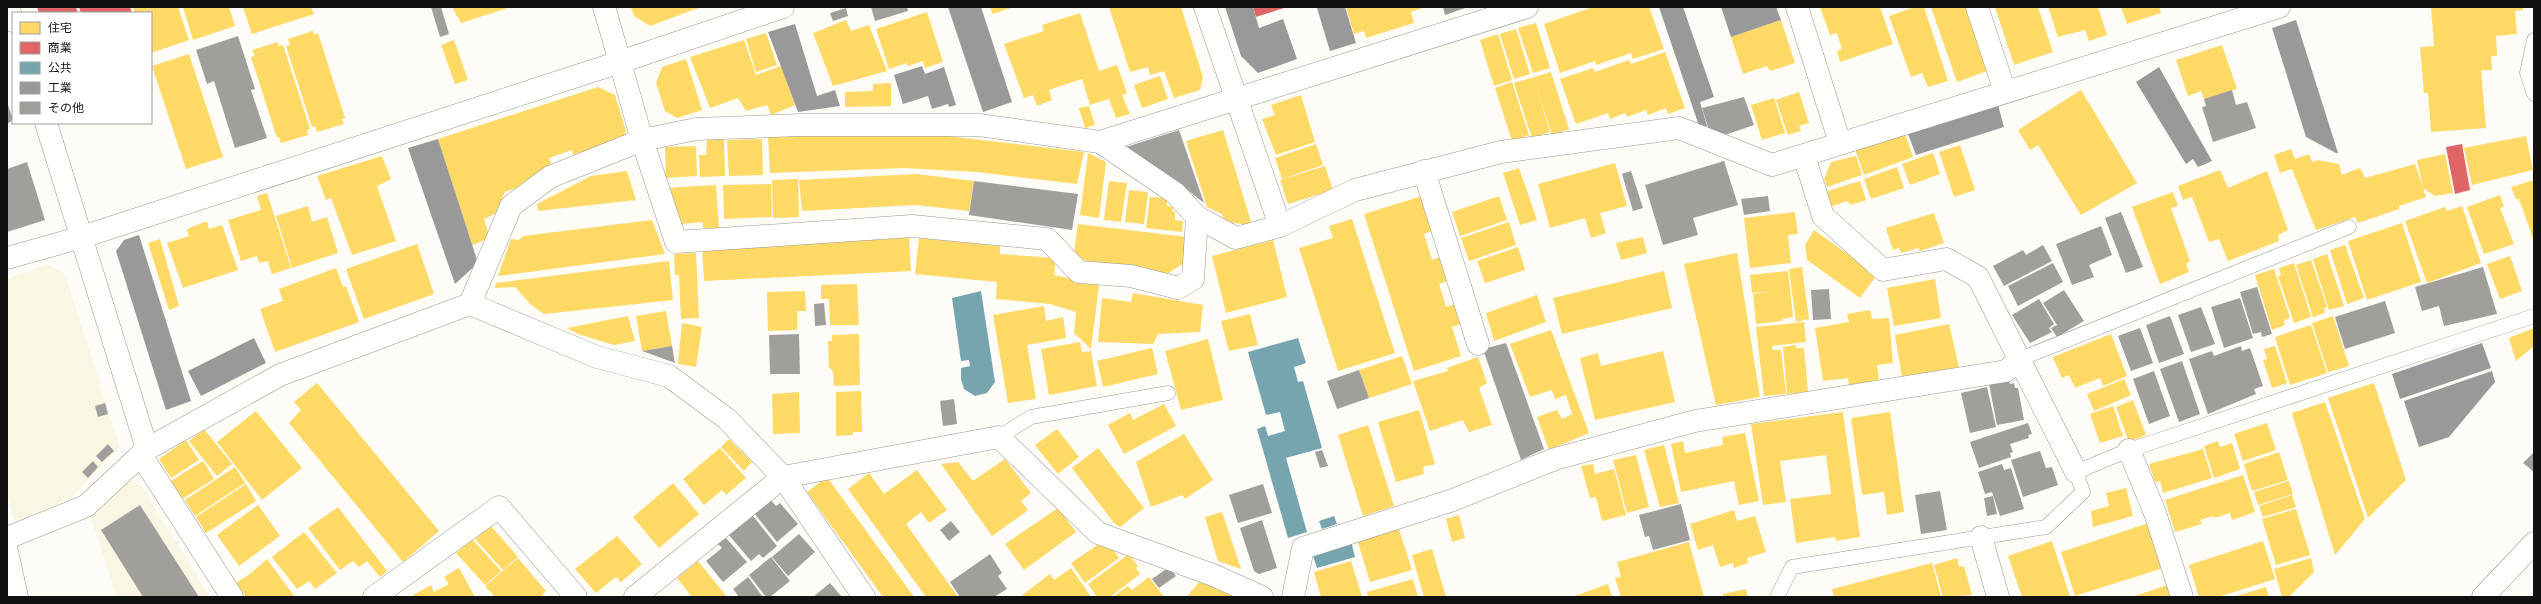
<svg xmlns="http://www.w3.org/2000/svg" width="2541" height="604" font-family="'Crimson Pro','Noto Sans JP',serif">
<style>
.farmland{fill:#f9f7e4}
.homes{fill:#ffd966}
.shops{fill:#e06666}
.public{fill:#76a5af}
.industry{fill:#999}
.building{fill:#a19f9c}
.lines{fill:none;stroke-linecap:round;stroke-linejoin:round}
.service-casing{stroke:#979795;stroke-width:15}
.minor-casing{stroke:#979795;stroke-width:23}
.service{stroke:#fffffe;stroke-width:14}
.minor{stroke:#fffffe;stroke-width:22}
</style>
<rect width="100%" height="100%" fill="#fdfcf7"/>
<g class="farmland">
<polygon points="47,264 65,274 120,447 71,498 15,523 7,496 7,279"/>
<polygon points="131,480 143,488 210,597 117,597 91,518 96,510"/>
</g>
<g class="homes">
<polygon points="133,7 178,7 189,40 151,53 151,13 135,13"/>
<polygon points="183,7 229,7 235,26 193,40"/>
<polygon points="243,7 311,7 314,14 252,34"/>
<polygon points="452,7 507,7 508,8 461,23"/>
<polygon points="631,7 698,7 698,8 650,26 634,16"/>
<polygon points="990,7 1013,7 993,14"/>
<polygon points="1109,7 1181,7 1203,77 1200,90 1174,98 1164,71 1150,75 1148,67 1130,72"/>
<polygon points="1346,7 1425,7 1411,12 1414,23 1366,38 1364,31 1354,34"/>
<polygon points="1593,7 1649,7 1664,49 1633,59 1631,53 1596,65 1595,61 1560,73 1544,24"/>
<polygon points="1820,7 1880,7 1893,44 1840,62 1837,51 1842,49 1837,33 1830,35"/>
<polygon points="1915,7 1924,7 1948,81 1928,87 1922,73 1911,77 1889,16"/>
<polygon points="1931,7 1974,7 1995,68 1957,82"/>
<polygon points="1995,7 2038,7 2053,52 2014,65"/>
<polygon points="2048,7 2098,7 2107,35 2089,41 2085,30 2058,37"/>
<polygon points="2121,7 2159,7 2161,13 2127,24"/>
<polygon points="2431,7 2523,7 2523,10 2515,11 2517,34 2496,36 2497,56 2491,56 2492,70 2481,70 2486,128 2431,132 2428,93 2424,93 2420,47 2434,46"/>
<polygon points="927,12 943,62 925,68 923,61 908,66 907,63 889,69 876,29"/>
<polygon points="1080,13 1099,71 1117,65 1127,93 1122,95 1130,114 1116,118 1109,99 1090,105 1082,79 1049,90 1052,100 1037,106 1033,95 1024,98 1004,44 1044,31 1042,25"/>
<polygon points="846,20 851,31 869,25 887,71 833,86 813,33"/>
<polygon points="1781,20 1795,63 1770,71 1767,66 1743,74 1731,37"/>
<polygon points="1536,23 1550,68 1533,73 1518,28"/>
<polygon points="1516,29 1530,74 1514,79 1500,34"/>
<polygon points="313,31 314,35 318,33 345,118 342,119 344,124 317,132 315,126 312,127 286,46 290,45 288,39"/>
<polygon points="766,33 777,65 756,72 746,39"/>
<polygon points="1498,34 1512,80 1494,86 1480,40"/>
<polygon points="454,40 468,80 455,84 441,45"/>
<polygon points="744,40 756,75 781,66 795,105 771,115 767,105 746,111 738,98 710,108 690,57"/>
<polygon points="278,42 278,46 283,45 310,129 307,130 308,135 281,143 279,137 277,138 251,57 255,56 252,50"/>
<polygon points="2222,45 2237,89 2204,99 2201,91 2188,96 2176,60"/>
<polygon points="1665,52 1685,108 1668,114 1666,108 1648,115 1646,110 1627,117 1625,113 1610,119 1608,113 1576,124 1560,79 1593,68 1595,72 1629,60 1631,64"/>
<polygon points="189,54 223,157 186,169 152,66"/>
<polygon points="686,59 702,110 677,118 665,111 656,83 662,67"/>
<polygon points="1551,72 1569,129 1552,135 1535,83 1550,132 1532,138 1514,83"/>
<polygon points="1160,76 1168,99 1142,108 1134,85"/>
<polygon points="1512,82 1529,135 1512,141 1495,88"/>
<polygon points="891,83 891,106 845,107 845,92 873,91 873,84"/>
<polygon points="598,87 615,95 626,131 623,138 573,155 572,150 549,158 552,166 531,177 531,183 505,192 499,205 501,211 484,219 490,238 472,245 438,139"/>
<polygon points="2081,90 2137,183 2081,215 2038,145 2030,150 2018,130"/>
<polygon points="1799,92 1809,123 1799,126 1801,131 1788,135 1776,100"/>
<polygon points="1301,95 1315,142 1276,155 1262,119 1275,115 1271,105"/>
<polygon points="1774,98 1785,133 1762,140 1751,105"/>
<polygon points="1089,106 1095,125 1085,128 1079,108"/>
<polygon points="1223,130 1252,225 1225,222 1222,214 1207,207 1186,141"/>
<polygon points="904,131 1084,152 1077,184 976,172 904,168 770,173 768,137"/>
<polygon points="1904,131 1913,157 1864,175 1855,149"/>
<polygon points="2526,136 2533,170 2472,185 2464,148"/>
<polygon points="724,138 725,176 700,177 699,155 706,155 707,139"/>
<polygon points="762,139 763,175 729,176 727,140"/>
<polygon points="1316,144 1323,165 1282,179 1275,158"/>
<polygon points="1960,145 1975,190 1954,197 1939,152"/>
<polygon points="696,146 697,176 666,178 665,147"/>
<polygon points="2291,149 2295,159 2309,154 2312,162 2318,160 2339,164 2342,175 2360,168 2365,178 2415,164 2423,187 2417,160 2445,154 2453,193 2435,196 2423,188 2426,197 2399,206 2399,209 2358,223 2355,217 2316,230 2292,169 2280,173 2274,155"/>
<polygon points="1088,153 1106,162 1099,218 1080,215"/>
<polygon points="1933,153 1940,174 1910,185 1902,164"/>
<polygon points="382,156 391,179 377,186 396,241 352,255 331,198 326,200 317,176"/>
<polygon points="1856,156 1862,175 1827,187 1824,179 1831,162"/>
<polygon points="1615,163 1627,206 1600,213 1606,233 1591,238 1585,218 1550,228 1538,184"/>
<polygon points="1325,166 1333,190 1288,204 1280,180"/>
<polygon points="1897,167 1904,188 1871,199 1864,179"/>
<polygon points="1519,168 1537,220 1520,225 1503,173"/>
<polygon points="2220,170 2228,188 2267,171 2288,230 2278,235 2279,241 2228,261 2219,239 2209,242 2192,197 2183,200 2178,186"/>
<polygon points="627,171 636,200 538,211 537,204 591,176"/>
<polygon points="917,174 974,181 969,211 916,205 802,211 799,180"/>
<polygon points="798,179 799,217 773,218 772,180"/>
<polygon points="2534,180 2534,241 2519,199 2516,199 2511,187"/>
<polygon points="1109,181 1127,183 1121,222 1104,220"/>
<polygon points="1860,181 1866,200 1850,205 1848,201 1829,207 1824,192"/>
<polygon points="771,184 772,217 724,219 723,185"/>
<polygon points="716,185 719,228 703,228 703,222 681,224 665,188"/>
<polygon points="1129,190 1148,192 1144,224 1125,222"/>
<polygon points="2173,192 2178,206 2171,208 2190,261 2186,264 2189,272 2160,284 2132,207"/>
<polygon points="267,193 291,268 272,274 268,261 259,263 257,256 241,261 228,220 261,210 257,196"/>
<polygon points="2500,195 2504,207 2500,208 2514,244 2484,254 2467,207"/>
<polygon points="1422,196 1433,231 1424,234 1432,260 1440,257 1448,281 1439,284 1446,307 1455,304 1461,324 1452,327 1461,356 1414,371 1364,214"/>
<polygon points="1499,196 1507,220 1460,236 1452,212"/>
<polygon points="1150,197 1167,198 1167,206 1173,207 1172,211 1175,212 1175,220 1183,221 1182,232 1146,228"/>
<polygon points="308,206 312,222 327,217 338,253 292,268 276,216"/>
<polygon points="2462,206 2481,263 2427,283 2405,221 2445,207 2447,211"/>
<polygon points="1795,212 1798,234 1788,235 1791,263 1750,268 1744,218"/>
<polygon points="1934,213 1944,243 1920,251 1918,248 1901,253 1899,248 1893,250 1886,228"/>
<polygon points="1352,219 1395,353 1338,371 1299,248 1333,238 1329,226"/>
<polygon points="652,220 665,254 498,276 511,239 519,240 523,236"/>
<polygon points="207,221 209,229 222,225 238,270 183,288 167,243 189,236 187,229"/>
<polygon points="1509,222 1516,245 1469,261 1461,238"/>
<polygon points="2402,223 2421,282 2367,300 2348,241"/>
<polygon points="1078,224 1187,237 1184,263 1167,274 1075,259 1074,253"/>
<polygon points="1814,230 1877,275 1860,298 1807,260 1805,245"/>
<polygon points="909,237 911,271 704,281 702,247"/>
<polygon points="1643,237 1647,253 1621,260 1616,243"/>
<polygon points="919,238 1000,246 1000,254 1056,258 1054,275 1099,285 1091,349 1074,333 1076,312 1050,304 996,299 997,282 915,274"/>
<polygon points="160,239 179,306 169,310 148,243"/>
<polygon points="1273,240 1287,297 1226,313 1212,256"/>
<polygon points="417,244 434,294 364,319 346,269"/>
<polygon points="2345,245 2364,298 2347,304 2330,250"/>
<polygon points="1518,247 1525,270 1485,283 1477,261"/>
<polygon points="696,253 699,318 681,319 679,275 675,275 674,254"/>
<polygon points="1737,253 1760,397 1716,405 1684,264"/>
<polygon points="2327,254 2344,306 2329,310 2313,259"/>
<polygon points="2510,256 2522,291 2500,299 2487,264"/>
<polygon points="2311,260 2327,307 2324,308 2325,313 2313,317 2296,265"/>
<polygon points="669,261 673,300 544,314 531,305 515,287 495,288 496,283"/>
<polygon points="2294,263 2311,317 2294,323 2278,276 2281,275 2279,268"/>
<polygon points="1802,267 1809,319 1796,322 1789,269"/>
<polygon points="336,268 343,287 346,286 359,322 275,352 260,309 283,301 279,289"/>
<polygon points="2274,269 2290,318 2284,320 2285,325 2272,330 2255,275"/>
<polygon points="1664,271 1672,308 1562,334 1553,298"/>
<polygon points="1788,271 1793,317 1782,319 1782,321 1756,324 1753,294 1768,292 1752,293 1750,275"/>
<polygon points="1935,279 1941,318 1894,326 1887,288"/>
<polygon points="857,284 859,325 830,325 829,299 821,299 821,285"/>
<polygon points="805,291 806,311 797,311 797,330 768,331 767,292"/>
<polygon points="1133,293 1203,305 1200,332 1158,334 1153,344 1098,342 1102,298 1131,302"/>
<polygon points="1537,295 1546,322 1494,341 1486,313"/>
<polygon points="1044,306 1046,321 1063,317 1066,338 1027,345 1036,399 1008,403 993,315"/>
<polygon points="1870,310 1872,319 1889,318 1893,363 1877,365 1879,380 1849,385 1848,378 1823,381 1815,328 1849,322 1847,314"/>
<polygon points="666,311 672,346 642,351 636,316"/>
<polygon points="1250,314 1258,345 1229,351 1221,321"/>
<polygon points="628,316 635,341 614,345 578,334 567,328"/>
<polygon points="2333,316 2349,366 2328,372 2312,323"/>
<polygon points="1804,322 1806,342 1772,346 1773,350 1781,350 1786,394 1764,396 1756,327"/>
<polygon points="682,323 702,327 696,367 678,364"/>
<polygon points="1949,324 1959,367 1902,377 1895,335"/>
<polygon points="2311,325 2327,373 2290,385 2275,337"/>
<polygon points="2534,328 2534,346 2516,361 2509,338"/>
<polygon points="1551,330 1589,433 1549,450 1537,417 1557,410 1562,419 1572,414 1566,395 1555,399 1552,390 1530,397 1510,344"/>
<polygon points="859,334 860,385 834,386 833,372 829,367 828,341 832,341 832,335"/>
<polygon points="2111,334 2127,376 2103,386 2100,378 2075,388 2069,375 2062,378 2053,357"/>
<polygon points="1208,339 1223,400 1181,410 1165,351"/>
<polygon points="1080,342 1082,352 1091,351 1097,386 1049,395 1041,349"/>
<polygon points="1796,345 1796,348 1804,348 1808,392 1787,394 1783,347"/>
<polygon points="2275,346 2287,383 2272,388 2263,360 2267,359 2264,349"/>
<polygon points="1152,348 1158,374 1103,387 1097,361"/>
<polygon points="1663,351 1675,402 1595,420 1580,358 1598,353 1601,366"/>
<polygon points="1402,356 1412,384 1369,398 1359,370"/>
<polygon points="1478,357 1487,383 1479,388 1492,425 1469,432 1463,420 1430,431 1413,381 1448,371 1447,368"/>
<polygon points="2124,379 2131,395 2094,411 2087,394"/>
<polygon points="317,383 439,531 403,562 289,423 301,410 294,402"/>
<polygon points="2374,383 2406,480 2368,518 2328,398"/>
<polygon points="861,391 862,432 853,432 853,435 836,436 836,392"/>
<polygon points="799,392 800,433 773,434 772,394"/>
<polygon points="2133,400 2146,435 2129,442 2116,407"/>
<polygon points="2325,402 2365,519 2335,555 2292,413"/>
<polygon points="1164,404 1176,426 1124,454 1108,425 1130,413 1133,420"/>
<polygon points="2113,406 2123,436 2100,443 2090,414"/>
<polygon points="1419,410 1435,464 1423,467 1424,474 1396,482 1378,422"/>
<polygon points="256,411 302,468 262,500 217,442"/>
<polygon points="1843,412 1860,537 1836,541 1835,537 1796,543 1790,499 1831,494 1826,455 1780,461 1786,502 1763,505 1751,424"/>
<polygon points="1890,412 1904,512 1887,515 1884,492 1862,495 1851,418"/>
<polygon points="2267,423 2276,450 2243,461 2234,434"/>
<polygon points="1368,425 1394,506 1363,516 1338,435"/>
<polygon points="204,429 232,464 217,476 189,441"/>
<polygon points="1057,429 1079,457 1058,474 1035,445"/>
<polygon points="1745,433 1759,501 1739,505 1734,481 1681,492 1671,444 1683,441 1685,453 1723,445 1722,437"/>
<polygon points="1184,434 1213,480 1185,499 1182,495 1151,507 1136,462"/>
<polygon points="729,439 752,462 744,471 721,447"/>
<polygon points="186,440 199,460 171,478 159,459"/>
<polygon points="2218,441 2220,447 2232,443 2240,469 2214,478 2204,446"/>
<polygon points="1664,445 1679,503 1660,507 1644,450"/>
<polygon points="720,448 746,478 726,495 722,490 704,505 683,479"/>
<polygon points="1098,448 1144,508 1120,527 1114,523 1072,468"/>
<polygon points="2203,449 2212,478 2163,493 2160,481 2155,482 2149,464"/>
<polygon points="2279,452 2288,480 2252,491 2244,464"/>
<polygon points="1636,455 1649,507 1627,513 1613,460"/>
<polygon points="1005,459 1031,493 1021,501 1028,510 992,536 941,464 958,462 973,481"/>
<polygon points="203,461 214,479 182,499 171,481"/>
<polygon points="1593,464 1595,474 1614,469 1626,515 1602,521 1596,497 1590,498 1581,466"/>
<polygon points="235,467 245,483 195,516 185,500"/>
<polygon points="917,470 947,510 929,523 921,512 906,524 958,597 926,597 848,489 869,473 884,494"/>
<polygon points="2243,475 2255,512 2232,520 2230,513 2215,518 2214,516 2200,520 2202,524 2175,532 2165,500"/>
<polygon points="827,477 914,597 883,597 807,492"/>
<polygon points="2289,481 2293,494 2258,505 2254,492"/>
<polygon points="673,483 699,514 659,548 633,517"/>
<polygon points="246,484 256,501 206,533 196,517"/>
<polygon points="2126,488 2133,516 2093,527 2091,511 2109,506 2106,493"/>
<polygon points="2292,495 2296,507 2263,517 2259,506"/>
<polygon points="258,505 280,536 239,566 217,535"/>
<polygon points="338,507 387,571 380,577 367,561 359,567 353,561 340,570 308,528"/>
<polygon points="1058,508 1076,532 1024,570 1005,544"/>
<polygon points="2296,509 2310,555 2276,565 2262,519"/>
<polygon points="1734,510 1737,521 1755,516 1766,552 1747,558 1748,563 1734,568 1733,563 1720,567 1713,545 1698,550 1690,524"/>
<polygon points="1222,512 1241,569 1218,561 1205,517"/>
<polygon points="1459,515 1465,538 1452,542 1446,519"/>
<polygon points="2149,523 2163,568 2075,596 2061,552"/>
<polygon points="490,525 518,557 503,570 475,539"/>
<polygon points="1398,526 1412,570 1370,582 1357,539"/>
<polygon points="304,532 337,573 315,589 309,581 297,589 272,557"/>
<polygon points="617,536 642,564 621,582 616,577 596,593 575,569"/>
<polygon points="472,539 501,571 485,585 456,553"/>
<polygon points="1106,539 1119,558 1085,583 1071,563"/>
<polygon points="2052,541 2070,597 2022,597 2008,556"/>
<polygon points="2263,541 2275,579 2218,597 2199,597 2189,565"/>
<polygon points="1689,542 1704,597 1621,597 1615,578 1621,577 1617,562"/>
<polygon points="1432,549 1446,597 1424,597 1412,555"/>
<polygon points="1129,554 1138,566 1136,568 1140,574 1110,597 1097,597 1088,584"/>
<polygon points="518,558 546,591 542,595 544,597 495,597 485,586"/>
<polygon points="1957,558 1959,567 1964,566 1972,595 1943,597 1934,565"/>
<polygon points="2311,558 2314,572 2289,597 2282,597 2274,569"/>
<polygon points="267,559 295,597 246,597 236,583 250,574"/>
<polygon points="698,561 727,597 692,597 677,578"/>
<polygon points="1351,561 1362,597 1321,597 1314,572"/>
<polygon points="1932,563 1941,597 1834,597 1832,589"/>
<polygon points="459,568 475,597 410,597 431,585 434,592 449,584 444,577"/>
<polygon points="1071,568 1091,597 1020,597 1050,574 1054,580"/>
<polygon points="1149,577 1164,597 1113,597 1128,586 1132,590"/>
<polygon points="1202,578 1226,593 1230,588 1242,597 1187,597"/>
<polygon points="1413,579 1418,597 1368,597 1367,592"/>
<polygon points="1608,584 1612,597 1572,597"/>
<polygon points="2167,585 2171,597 2132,597"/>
<polygon points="2266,587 2269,597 2234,597"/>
<polygon points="1746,589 1748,597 1723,597 1723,594"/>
</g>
<g class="shops">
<polygon points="37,7 76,7 78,13 39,13"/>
<polygon points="79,7 130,7 132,13 81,13"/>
<polygon points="1253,7 1287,7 1256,17"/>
<polygon points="2462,144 2470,190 2455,194 2446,147"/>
</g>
<g class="public">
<polygon points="981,291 995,382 987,393 975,396 964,389 961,379 961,368 970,366 969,360 961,361 952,298"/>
<polygon points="1298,338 1306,363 1294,367 1298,382 1303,381 1322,448 1286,458 1307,532 1288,538 1257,429 1265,426 1268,436 1285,431 1280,412 1266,415 1248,352"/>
<polygon points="1334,516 1337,524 1322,529 1319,521"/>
<polygon points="1351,541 1355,557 1317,568 1312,553"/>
</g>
<g class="industry">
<polygon points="948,7 981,7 1012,102 983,112"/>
<polygon points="1225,7 1253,7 1259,28 1283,19 1297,59 1258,73 1241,56"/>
<polygon points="1321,7 1345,7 1356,43 1330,51 1317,8"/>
<polygon points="1443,7 1468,7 1445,15"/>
<polygon points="1659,7 1683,7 1714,97 1700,102 1707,126 1700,129"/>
<polygon points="1721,7 1776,7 1781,20 1731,37"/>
<polygon points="2296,20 2338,153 2336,153 2306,137 2272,28"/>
<polygon points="795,24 817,96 835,90 840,106 798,112 768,32"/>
<polygon points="922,66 925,74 944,67 956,105 949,107 948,104 932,109 928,96 903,104 894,75"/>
<polygon points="2159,67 2212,161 2198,167 2193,159 2186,164 2136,82"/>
<polygon points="1998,105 2004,127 1916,155 1908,134"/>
<polygon points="438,139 478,263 455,284 408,148"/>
<polygon points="139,235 191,401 166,410 116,251 124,240"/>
<polygon points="254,338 266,363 201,396 188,371"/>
<polygon points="2482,343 2491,368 2400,399 2392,374"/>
<polygon points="2492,371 2495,382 2449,437 2419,447 2404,401"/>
</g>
<g class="building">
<polygon points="431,7 441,7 449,34 440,37"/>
<polygon points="871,7 907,7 908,11 875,21"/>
<polygon points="846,8 848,16 833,21 830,13"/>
<polygon points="238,36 255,89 251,90 267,138 235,148 214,81 207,84 196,50"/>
<polygon points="2232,90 2236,105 2247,102 2256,128 2213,142 2202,107 2206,106 2204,99"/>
<polygon points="1744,97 1754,125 1725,135 1711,137 1702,108"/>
<polygon points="7,102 13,120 7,124"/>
<polygon points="1179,130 1204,203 1184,187 1123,148"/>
<polygon points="1724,161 1738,205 1693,218 1698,235 1663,245 1645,185"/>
<polygon points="27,162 45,220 7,232 7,169"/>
<polygon points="1631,171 1643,208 1633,211 1622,174"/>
<polygon points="974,181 1078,194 1072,230 969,215"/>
<polygon points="1768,196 1770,211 1744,215 1741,199"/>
<polygon points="2121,212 2143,267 2126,273 2105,218"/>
<polygon points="2101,226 2112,255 2089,265 2094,277 2072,285 2056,244"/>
<polygon points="2043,245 2052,261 2004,286 1993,266 2023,250 2026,255"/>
<polygon points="2053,263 2063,282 2018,306 2008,286"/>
<polygon points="2483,267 2497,314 2444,326 2439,306 2422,311 2415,287"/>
<polygon points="2257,287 2272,334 2262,337 2261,332 2253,334 2240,292"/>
<polygon points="1829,289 1831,319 1813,320 1811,290"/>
<polygon points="2064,290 2084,321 2057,337 2051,328 2057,325 2043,303"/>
<polygon points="2240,298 2253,338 2224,348 2211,307"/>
<polygon points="2039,299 2054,324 2049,328 2052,332 2030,343 2012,315"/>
<polygon points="2385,301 2395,333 2345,349 2335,317"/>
<polygon points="824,303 826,325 815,326 814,304"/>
<polygon points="2201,307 2215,344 2191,352 2178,315"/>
<polygon points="2170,316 2184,354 2159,363 2146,325"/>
<polygon points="2140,328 2153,363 2131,371 2118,336"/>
<polygon points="799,334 800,374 770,374 769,335"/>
<polygon points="1506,343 1544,449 1521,460 1483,349"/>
<polygon points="672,346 675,363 642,351"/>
<polygon points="2241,346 2242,351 2250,348 2263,386 2254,389 2256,394 2208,414 2189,359 2212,351 2214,356"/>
<polygon points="2182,361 2200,414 2179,422 2160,369"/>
<polygon points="1359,370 1369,398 1337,409 1327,381"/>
<polygon points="2154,371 2170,416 2149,424 2133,379"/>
<polygon points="2009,380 2010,384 2014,383 2015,388 2018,388 2024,420 1997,425 1989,384"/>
<polygon points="1987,387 1996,427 1970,433 1961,393"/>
<polygon points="954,399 957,424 943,426 940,401"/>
<polygon points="105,403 108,414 98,417 95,406"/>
<polygon points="2028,423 2032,434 2028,435 2029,438 2010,444 2013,452 2010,453 2011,457 1979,468 1970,442"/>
<polygon points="108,444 114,451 102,462 96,456"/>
<polygon points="1322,450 1328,466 1320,468 1315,452"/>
<polygon points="2040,451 2046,468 2052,467 2058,485 2023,497 2011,460"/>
<polygon points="2534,452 2534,472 2523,463"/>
<polygon points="93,461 98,467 88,478 82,472"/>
<polygon points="2002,464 2004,470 2011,468 2024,509 2000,516 1992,492 1985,494 1978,472"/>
<polygon points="1263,484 1272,513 1238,523 1229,495"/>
<polygon points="1940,491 1947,530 1921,534 1915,495"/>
<polygon points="1993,496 1997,514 1987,516 1984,498"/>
<polygon points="770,499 776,506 780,503 798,524 777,542 754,513"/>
<polygon points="1681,504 1690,540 1653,550 1649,536 1645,537 1639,515"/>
<polygon points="140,505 199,597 143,597 101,530"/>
<polygon points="753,516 777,546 763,558 759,554 751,561 729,535"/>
<polygon points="1262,520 1277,568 1259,574 1254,571 1240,528"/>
<polygon points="951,521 960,532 949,541 940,530"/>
<polygon points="799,534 815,552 788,576 772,557"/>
<polygon points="726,538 747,562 723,582 706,561 722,548 718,544"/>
<polygon points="990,554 1002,573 998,576 1007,589 994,597 960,597 950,582"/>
<polygon points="771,557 790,581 770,597 766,597 749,575"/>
<polygon points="1169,567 1176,576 1159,588 1152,579"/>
<polygon points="748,577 763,597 739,597 733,589"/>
<polygon points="830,583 842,597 813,597"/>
</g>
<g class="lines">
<defs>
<g id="service">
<polyline points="2534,40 2527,73 2534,94"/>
<polyline points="2020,359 2349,227"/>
<polyline points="999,437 1031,417 1168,393"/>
<polyline points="1777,597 1792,567 2046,527 2083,492 2076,472 2129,450 2534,316"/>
</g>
<g id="minor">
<polyline points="8,7 13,21"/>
<polyline points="1205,7 1280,226"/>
<polyline points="1527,7 1100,142 979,125 800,125 696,129 642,140 676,242 912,226 1047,239 1079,272 1131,276 1178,288 1193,279 1197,217 1236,238 1280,226 1355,190 1501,152 1679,128 1772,165 2279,7"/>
<polyline points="1797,7 1840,143"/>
<polyline points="1977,7 2005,92"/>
<polyline points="46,123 147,449"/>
<polyline points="1100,142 1175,193 1197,217"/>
<polyline points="1804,156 1823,216 1883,270 1946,259 1978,277 2076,472"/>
<polyline points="1424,171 1478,344"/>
<polyline points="7,258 82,237 620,62 604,7"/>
<polyline points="470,304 597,357 669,376 727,419 783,477 864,597"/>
<polyline points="2129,450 2155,513 2182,597"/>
<polyline points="141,455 232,597"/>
<polyline points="1981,537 1998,597"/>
<polyline points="7,538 86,506 147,449 280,375 470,304 511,206 550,177 642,140 620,62 783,7"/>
<polyline points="7,551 17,597"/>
<polyline points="374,597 499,507 576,597"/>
<polyline points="635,597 783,477 999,437 1098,533 1213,575 1262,597"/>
<polyline points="1293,597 1303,548 1453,500 1555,459 1695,421 2006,371 2020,359"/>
<polyline points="2483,597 2534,543"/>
</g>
</defs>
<use href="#service" class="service-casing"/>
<use href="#minor" class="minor-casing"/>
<use href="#service" class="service"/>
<use href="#minor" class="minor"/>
</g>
<rect width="2541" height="604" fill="none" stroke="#111111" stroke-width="16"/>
<rect x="12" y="12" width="140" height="112" fill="#ffffff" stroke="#a0a0a0"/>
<rect x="20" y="22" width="20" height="12" fill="#ffd966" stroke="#a0a0a0"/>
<text x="48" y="32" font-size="12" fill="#111111">住宅</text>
<rect x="20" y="42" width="20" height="12" fill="#e06666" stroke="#a0a0a0"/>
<text x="48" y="52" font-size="12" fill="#111111">商業</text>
<rect x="20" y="62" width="20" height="12" fill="#76a5af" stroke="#a0a0a0"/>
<text x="48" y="72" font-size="12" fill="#111111">公共</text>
<rect x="20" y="82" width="20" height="12" fill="#999999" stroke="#a0a0a0"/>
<text x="48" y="92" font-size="12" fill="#111111">工業</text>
<rect x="20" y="102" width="20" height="12" fill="#a19f9c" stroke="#a0a0a0"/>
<text x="48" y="112" font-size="12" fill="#111111">その他</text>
</svg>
